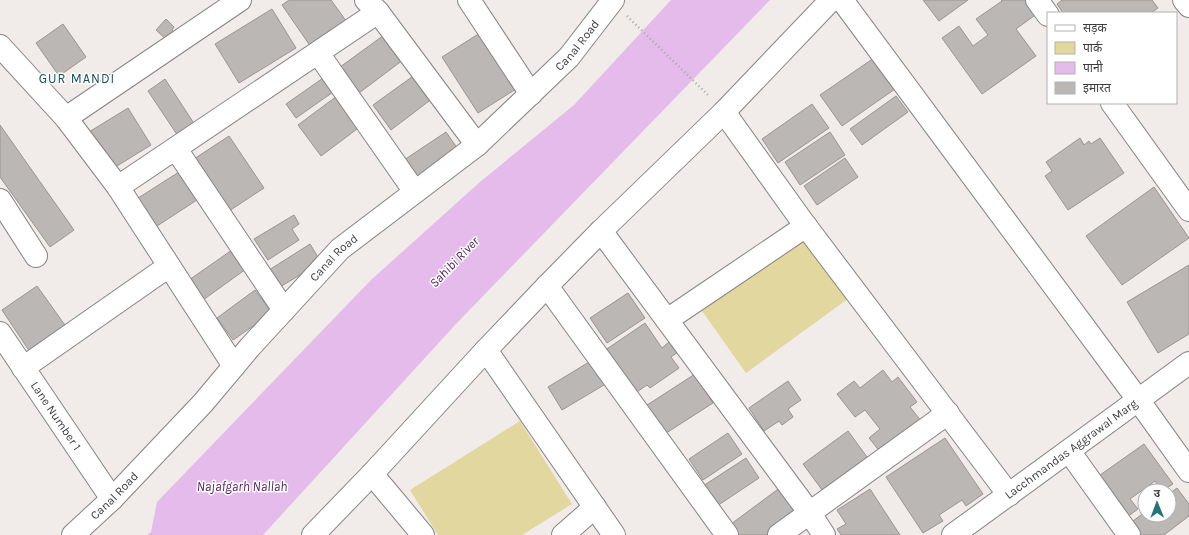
<svg xmlns="http://www.w3.org/2000/svg" width="1189" height="535" font-family="Karla,'Noto Sans Devanagari',sans-serif">
<style>
.green{fill:#e3d7a0}
.water{fill:#e5bbec}
.building{fill:#bab7b4;stroke:#989592}
.lines{fill:none;stroke-linecap:round;stroke-linejoin:round}
.street-casing{stroke:#878382;stroke-width:24}
.path{stroke:#aba6a6;stroke-width:2.5;stroke-dasharray:1 3;stroke-linecap:butt}
.street{stroke:#fff;stroke-width:22}
.labels{text-anchor:middle;dominant-baseline:central;stroke-width:3;stroke-linejoin:round;paint-order:stroke}
.street-label{font-size:12px;fill:#3e3c3c;stroke:#fff}
.neighbourhood-label{font-size:13px;letter-spacing:1px;fill:#135153;stroke:#fff}
.water-label{font-size:13px;font-style:italic;fill:#53225c;stroke:#fff}
</style>
<rect width="100%" height="100%" fill="#f1ebea"/>
<g class="green">
<polygon points="803,234 849,298 746,373 700,308"/>
<polygon points="520,421 572,504 522,535 438,535 410,490"/>
</g>
<polygon class="water" points="671,0 770,0 456,324 263,535 147,535 151,532 157,502 371,280 480,182 574,105"/>
<g class="building">
<polygon points="289,0 331,0 349,25 313,50 282,5"/>
<polygon points="923,0 968,0 939,21"/>
<polygon points="1001,0 1029,0 1038,13 1016,29 1036,56 982,94 942,38 959,26 973,46 988,35 976,19 1002,1"/>
<polygon points="1062,0 1152,0 1158,8 1151,13 1063,13 1057,4"/>
<polygon points="272,9 296,48 239,83 215,44"/>
<polygon points="166,19 174,27 172,30 178,35 170,43 156,30"/>
<polygon points="63,24 86,57 59,76 36,43"/>
<polygon points="480,33 516,89 478,113 442,57"/>
<polygon points="384,35 403,60 355,96 336,70"/>
<polygon points="874,58 895,89 842,126 820,95"/>
<polygon points="416,74 433,98 391,130 373,105"/>
<polygon points="326,76 336,90 296,118 286,104"/>
<polygon points="165,79 195,125 178,136 148,91"/>
<polygon points="337,96 361,126 321,156 298,125"/>
<polygon points="896,96 908,112 862,145 850,129"/>
<polygon points="812,104 829,128 778,163 762,139"/>
<polygon points="128,108 151,145 112,169 89,132"/>
<polygon points="0,125 74,230 50,247 0,177"/>
<polygon points="446,132 460,152 418,181 404,160"/>
<polygon points="830,132 845,155 800,185 785,162"/>
<polygon points="229,136 264,188 226,213 191,161"/>
<polygon points="1080,138 1084,145 1089,141 1091,144 1100,138 1124,173 1068,210 1045,176 1052,171 1046,162"/>
<polygon points="845,158 858,177 817,205 804,186"/>
<polygon points="179,172 197,200 154,228 135,200"/>
<polygon points="1154,187 1189,238 1122,285 1086,236"/>
<polygon points="294,215 299,224 292,229 299,240 268,260 254,239"/>
<polygon points="310,244 321,262 280,287 269,270"/>
<polygon points="232,250 246,269 203,300 189,280"/>
<polygon points="1189,265 1189,334 1158,353 1127,302"/>
<polygon points="37,286 67,328 30,352 2,310"/>
<polygon points="255,290 272,313 233,340 217,318"/>
<polygon points="628,293 645,318 607,343 590,318"/>
<polygon points="645,323 662,348 670,341 678,352 671,357 679,368 650,388 647,385 634,394 601,353"/>
<polygon points="594,359 609,382 562,410 548,387"/>
<polygon points="883,370 892,382 898,377 917,402 910,407 922,422 881,453 869,438 880,429 865,410 855,417 837,394 854,381 860,388"/>
<polygon points="695,374 713,403 660,437 641,409"/>
<polygon points="788,381 801,400 788,409 793,417 782,425 779,421 764,431 749,408"/>
<polygon points="848,431 870,461 825,494 803,464"/>
<polygon points="728,433 742,454 703,480 689,459"/>
<polygon points="945,438 983,494 966,506 962,500 939,515 943,521 923,533 886,477"/>
<polygon points="1144,444 1173,484 1162,491 1155,481 1130,499 1138,509 1123,520 1093,480"/>
<polygon points="746,458 759,478 717,506 703,486"/>
<polygon points="781,487 800,513 770,535 739,535 731,524"/>
<polygon points="1177,488 1189,504 1189,516 1164,535 1137,535 1129,524 1145,512 1145,515 1169,515 1169,494"/>
<polygon points="870,489 900,535 841,535 837,529 846,524 837,510"/>
</g>
<g class="lines">
<defs>
<g id="street">
<polyline points="366,0 378,12 477,145"/>
<polyline points="469,0 531,94"/>
<polyline points="842,0 1139,401 1189,471"/>
<polyline points="1037,0 1048,15"/>
<polyline points="1184,0 1189,6"/>
<polyline points="0,46 66,118 118,187 234,366"/>
<polyline points="318,53 415,192"/>
<polyline points="1112,103 1189,210"/>
<polyline points="724,112 802,221 1009,495"/>
<polyline points="66,118 240,0"/>
<polyline points="176,149 284,310"/>
<polyline points="118,187 378,12"/>
<polyline points="0,200 36,256"/>
<polyline points="601,231 809,512 824,535"/>
<polyline points="547,286 727,535"/>
<polyline points="667,320 806,226"/>
<path id="s1" d="M0,333L112,499"/>
<polyline points="486,350 614,535"/>
<polyline points="23,368 169,266"/>
<polyline points="1069,451 1129,535"/>
<polyline points="372,474 423,535"/>
<path id="s2" d="M73,535L112,499L203,403L250,347L340,249L477,145L569,57L613,0"/>
<polyline points="313,535 372,474 486,350 547,286 601,231 724,112 831,0"/>
<polyline points="563,535 595,507"/>
<polyline points="779,535 948,413"/>
<path id="s3" d="M953,535L1189,363"/>
</g>
</defs>
<use href="#street" class="street-casing"/>
<polyline class="path" points="627,16 709,96"/>
<use href="#street" class="street"/>
</g>
<g class="labels">
<g class="street-label">
<text stroke="none"><textPath href="#s2" startOffset="705">Canal Road</textPath></text>
<text stroke="none"><textPath href="#s2" startOffset="381">Canal Road</textPath></text>
<text stroke="none"><textPath href="#s1" startOffset="100">Lane Number 1</textPath></text>
<text stroke="none"><textPath href="#s3" startOffset="146">Lacchmandas Aggrawal Marg</textPath></text>
<text stroke="none"><textPath href="#s2" startOffset="57">Canal Road</textPath></text>
</g>
<g class="neighbourhood-label">
<text x="77" y="78">GUR MANDI</text>
</g>
<g class="water-label">
<text transform="translate(454 262) rotate(-46)">Sahibi River</text>
<text x="242" y="486">Najafgarh Nallah</text>
</g>
</g>
<rect x="1047" y="12" width="130" height="92" fill="#ffffff" stroke="#b2b1b1"/>
<rect x="1055" y="25" width="20" height="6" fill="#ffffff" stroke="#b2b1b1"/>
<text x="1083" y="32" font-size="12" fill="#3e3c3c">सड़क</text>
<rect x="1055" y="42" width="20" height="12" fill="#e3d7a0" stroke="#b2b1b1"/>
<text x="1083" y="52" font-size="12" fill="#3e3c3c">पार्क</text>
<rect x="1055" y="62" width="20" height="12" fill="#e5bbec" stroke="#b2b1b1"/>
<text x="1083" y="72" font-size="12" fill="#3e3c3c">पानी</text>
<rect x="1055" y="82" width="20" height="12" fill="#bab7b4" stroke="#b2b1b1"/>
<text x="1083" y="92" font-size="12" fill="#3e3c3c">इमारत</text>
<g transform="translate(1157 503) rotate(359)"><circle r="19" fill="#ffffff" stroke="#b2b1b1"/>
<path d="M0-3L7 15L0 10L-7 15Z" fill="#287375"/>
<text y="-6" font-size="11" font-weight="bold" text-anchor="middle" fill="#3e3c3c">उ</text>
</g>
</svg>
